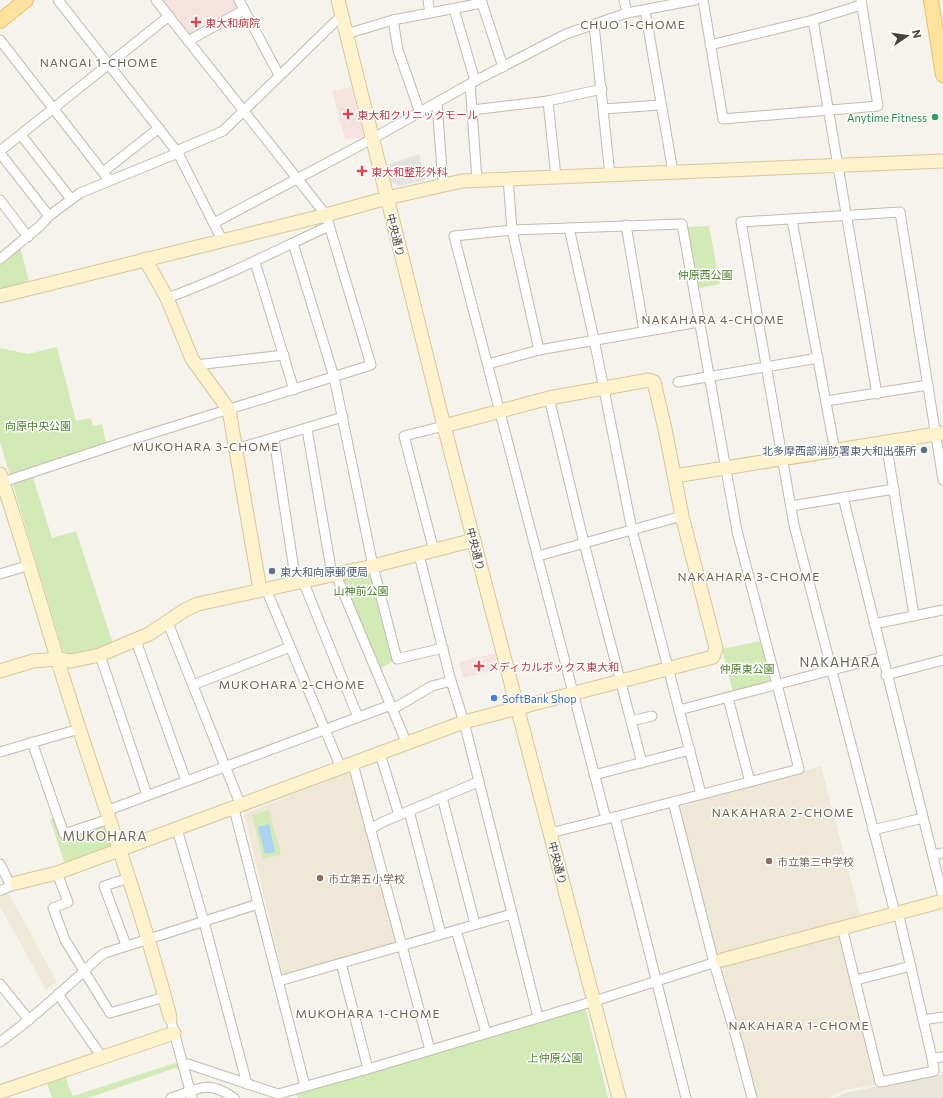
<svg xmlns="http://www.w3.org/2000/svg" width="943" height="1098" font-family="Commissioner,'Noto Sans JP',sans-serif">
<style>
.residential{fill:#eae5da}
.education{fill:#efe8d6}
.medical{fill:#f6e3e0}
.green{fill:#d2eab5}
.parking{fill:#e5e3e0}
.water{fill:#a9d4f2}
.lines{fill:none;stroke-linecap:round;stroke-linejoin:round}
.street-casing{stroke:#c2bbae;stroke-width:11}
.secondary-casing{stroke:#d6c79b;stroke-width:15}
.primary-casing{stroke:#e6c16a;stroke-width:16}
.street{stroke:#fff;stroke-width:9}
.secondary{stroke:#fff3cd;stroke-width:13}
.primary{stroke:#ffe39c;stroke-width:14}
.health-dot{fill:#e0444e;stroke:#fff;stroke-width:1.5}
.leisure-dot{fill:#2e9e5b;stroke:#fff;stroke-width:1.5}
.service-dot{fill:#5c6f8a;stroke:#fff;stroke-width:1.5}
.shop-dot{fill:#3f7fe0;stroke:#fff;stroke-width:1.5}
.education-dot{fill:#8d6e63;stroke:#fff;stroke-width:1.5}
.labels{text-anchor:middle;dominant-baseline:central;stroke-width:3;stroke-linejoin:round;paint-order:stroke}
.health-label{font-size:11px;fill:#be3a42;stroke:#fff;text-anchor:start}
.leisure-label{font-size:11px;fill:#27864d;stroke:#fff;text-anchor:end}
.street-label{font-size:11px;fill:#4b4439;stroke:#fff}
.park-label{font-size:11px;fill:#4a7f2a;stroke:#fff}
.service-label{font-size:11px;fill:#4e5e75;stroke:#fff;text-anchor:end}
.shop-label{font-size:11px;fill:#366cbe;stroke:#fff;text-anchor:start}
.education-label{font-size:11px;fill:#785e54;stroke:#fff;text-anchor:start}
.neighbourhood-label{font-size:12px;letter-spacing:1px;fill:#6e6250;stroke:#fff}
.quarter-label{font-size:13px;letter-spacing:1px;fill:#6e6250;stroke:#fff}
</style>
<rect width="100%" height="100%" fill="#f6f3ec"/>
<polygon class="residential" points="943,1074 943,1098 836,1098 844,1093"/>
<g class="education">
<polygon points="821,766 860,915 717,957 678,807"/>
<polygon points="348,773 353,776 398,943 283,975 244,814"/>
<polygon points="9,894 57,982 46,990 0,906 0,898"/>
<polygon points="839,936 878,1084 844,1090 830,1098 757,1098 721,965"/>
</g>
<g class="medical">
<polygon points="161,0 237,0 240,7 188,36"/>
<polygon points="351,87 364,138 345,139 332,91"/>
<polygon points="496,653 499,669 463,678 459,662"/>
</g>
<g class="green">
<polygon points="709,226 720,284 695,289 685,227"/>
<polygon points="20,246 29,282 0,289 0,263"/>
<polygon points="57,347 76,421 91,418 93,426 102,424 106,443 30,468 52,538 76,531 113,644 98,650 69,655 63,650 0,442 0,350 1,348 28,354"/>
<polygon points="367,573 372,575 394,661 379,669 342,581 344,578"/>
<polygon points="760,641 771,679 769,684 733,693 722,649"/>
<polygon points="269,810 281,854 263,859 252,815"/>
<polygon points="57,817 64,835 106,821 114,846 64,862 50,819"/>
<polygon points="585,1006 608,1098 297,1098 296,1095"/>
<polygon points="178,1062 180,1070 175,1068 88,1098 52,1098 46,1080 66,1074 68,1086 73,1096"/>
</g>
<polygon class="parking" points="419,154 426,180 398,186 390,180 387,165"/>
<polygon class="water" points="269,824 275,852 265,854 258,827"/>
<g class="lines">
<defs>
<g id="street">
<polyline points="58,0 178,153 222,240"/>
<polyline points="239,0 279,75"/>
<polyline points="428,0 430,13"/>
<polyline points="481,0 503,67"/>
<polyline points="624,0 627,13"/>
<polyline points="703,0 723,119 878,106 861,0"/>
<polyline points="454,9 475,81"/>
<polyline points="645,10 673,172"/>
<polyline points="393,20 398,50 420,113"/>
<polyline points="813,20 877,394"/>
<polyline points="594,25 610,175"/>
<polyline points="346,34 393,20 482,3"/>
<polyline points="0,40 109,180"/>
<polyline points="188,41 244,10"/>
<polyline points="710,45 813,20 861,5"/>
<polyline points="470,84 477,180"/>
<polyline points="548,101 556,177"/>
<polyline points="437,103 443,184"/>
<polyline points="604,109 660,105"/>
<polyline points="472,110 548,101 602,89"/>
<polyline points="21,135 71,199"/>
<polyline points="0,151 169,16"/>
<polyline points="0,153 49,216"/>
<polyline points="103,172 159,128"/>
<polyline points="508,178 512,230 539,350"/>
<polyline points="0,200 28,237"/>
<polyline points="792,220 835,451"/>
<polyline points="214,223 372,139 475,81 566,34 627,13 695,0"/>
<polyline points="626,225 644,331"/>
<polyline points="569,228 594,339 632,530 701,794"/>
<polyline points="293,243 334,377 373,566 397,659 443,648"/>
<polyline points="0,259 40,226 49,216 80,193 178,153 181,149 223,131 342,15"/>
<polyline points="255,262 294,390"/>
<path d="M167,298C223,278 275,251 329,226"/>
<polyline points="488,364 539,350 699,322"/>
<polyline points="196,365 284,355"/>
<polyline points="678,382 818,358"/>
<polyline points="549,398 584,543 642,763"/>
<polyline points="826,401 928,385"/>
<polyline points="307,429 331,569 336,575 407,744"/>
<polyline points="274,439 296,583"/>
<polyline points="886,442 914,615"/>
<polyline points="236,449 343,417"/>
<polyline points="3,482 124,442 371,365 326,215 156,0"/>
<polyline points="843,497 943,897"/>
<polyline points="791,506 894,489"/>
<polyline points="434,551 404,436 444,426"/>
<polyline points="419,555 451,681 464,722 538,1017"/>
<polyline points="538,556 682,516"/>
<polyline points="0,574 30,565"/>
<polyline points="303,581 358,717"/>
<polyline points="266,589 341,768"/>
<polyline points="168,623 241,806"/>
<polyline points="874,624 943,610"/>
<polyline points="136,641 186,781"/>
<polyline points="100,655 147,795"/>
<polyline points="886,675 943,660"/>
<polyline points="193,685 290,647"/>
<polyline points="728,698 750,782"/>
<polyline points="393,709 432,686 451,681"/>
<polyline points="679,710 882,657"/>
<polyline points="631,721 652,716"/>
<polyline points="32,742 64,834 109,819"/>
<polyline points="0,752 79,729"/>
<polyline points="380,754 399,815"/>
<polyline points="353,764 430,1050"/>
<polyline points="594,775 690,750"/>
<polyline points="442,797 475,924"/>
<polyline points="673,802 714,963 738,1044 752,1098"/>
<polyline points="234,809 305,1086"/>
<polyline points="106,811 391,705"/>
<polyline points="409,811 441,934"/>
<polyline points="615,817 686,1098"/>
<polyline points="177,829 204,922 247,1084"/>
<polyline points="370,829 385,821 478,782"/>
<polyline points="873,830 923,818"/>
<polyline points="550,833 630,813 799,769 737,531 682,224 512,230 454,236 606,819"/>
<polyline points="933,855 943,853"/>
<polyline points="0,864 11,886"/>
<polyline points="57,873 68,902 53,908 65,940 110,1013 165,997"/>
<polyline points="0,891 15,884"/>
<polyline points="895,913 794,525 741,222 900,212 943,480"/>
<polyline points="842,927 880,1082 934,1071 932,1058 898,912"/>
<polyline points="456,930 486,1033"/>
<polyline points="126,945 104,886 129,878"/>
<polyline points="341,963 368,1069"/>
<polyline points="856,980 911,966"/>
<polyline points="279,981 512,914"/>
<polyline points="0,984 29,1020"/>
<polyline points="58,994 102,1057"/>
<polyline points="170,1017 192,1098"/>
<polyline points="923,1020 943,1017"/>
<path d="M0,1042C29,1021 56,997 82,973C90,966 96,958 105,953L258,904"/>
<polyline points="932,1058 943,1057"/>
<polyline points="183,1065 188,1064 278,1094 368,1069 601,999 722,960"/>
<path d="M171,1098C199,1089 207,1079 234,1098"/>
</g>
<g id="secondary">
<polyline points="338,0 444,426 619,1098"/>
<polyline points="145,259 167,298 192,359 229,410 260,590"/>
<polyline points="0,296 326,215 387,198 462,181 943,161"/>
<path d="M0,474C29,559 52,646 80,731C111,826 145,920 170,1017"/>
<polyline points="675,476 943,433"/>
<polyline points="0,671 33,661 59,659 71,661 100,655 149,634 185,610 198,604 373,566 474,540"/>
<polyline points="16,883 57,873 111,853 464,722 713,657 716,648 682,516 665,429 654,382 649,380 549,398 444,426"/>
<polyline points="722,960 943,901"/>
<polyline points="0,1092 174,1033"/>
</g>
<g id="primary">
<polyline points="931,0 943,75"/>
<polyline points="0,21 26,0"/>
</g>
</defs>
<use href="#street" class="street-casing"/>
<use href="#secondary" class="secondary-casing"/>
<use href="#primary" class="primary-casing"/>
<use href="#street" class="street"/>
<use href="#secondary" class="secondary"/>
<use href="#primary" class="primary"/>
</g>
<g class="health-dot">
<path d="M194 16h4v4h4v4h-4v4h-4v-4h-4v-4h4z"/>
<path d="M346 108h4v4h4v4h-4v4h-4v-4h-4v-4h4z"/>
<path d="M360 165h4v4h4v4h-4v4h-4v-4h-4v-4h4z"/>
<path d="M477 660h4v4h4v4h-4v4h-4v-4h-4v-4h4z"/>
</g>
<circle class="leisure-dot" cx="935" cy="117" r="4"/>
<g class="service-dot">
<circle cx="924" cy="450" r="4"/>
<circle cx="272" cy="571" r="4"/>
</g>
<circle class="shop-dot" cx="494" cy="698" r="4"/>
<g class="education-dot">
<circle cx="769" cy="861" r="4"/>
<circle cx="320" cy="878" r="4"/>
</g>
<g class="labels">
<g class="health-label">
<text x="205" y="22">東大和病院</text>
<text x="357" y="114">東大和クリニックモール</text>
<text x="371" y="171">東大和整形外科</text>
<text x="488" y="666">メディカルボックス東大和</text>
</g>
<g class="leisure-label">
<text x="927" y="117">Anytime Fitness</text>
</g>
<g class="street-label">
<text transform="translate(396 235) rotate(76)">中央通り</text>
<text transform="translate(476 549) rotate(76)">中央通り</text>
<text transform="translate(558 863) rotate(76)">中央通り</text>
</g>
<g class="park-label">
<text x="705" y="274">仲原西公園</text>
<text x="38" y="425">向原中央公園</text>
<text x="361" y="590">山神前公園</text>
<text x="747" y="668">仲原東公園</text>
<text x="555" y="1057">上仲原公園</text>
</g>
<g class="service-label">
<text x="916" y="450">北多摩西部消防署東大和出張所</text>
<text x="280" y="571" text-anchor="start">東大和向原郵便局</text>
</g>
<g class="shop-label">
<text x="502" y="698">SoftBank Shop</text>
</g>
<g class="education-label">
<text x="777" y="861">市立第三中学校</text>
<text x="328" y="878">市立第五小学校</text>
</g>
<g class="neighbourhood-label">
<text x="633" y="24">CHUO 1-CHOME</text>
<text x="99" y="62">NANGAI 1-CHOME</text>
<text x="713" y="319">NAKAHARA 4-CHOME</text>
<text x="206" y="446">MUKOHARA 3-CHOME</text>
<text x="749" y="576">NAKAHARA 3-CHOME</text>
<text x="292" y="684">MUKOHARA 2-CHOME</text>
<text x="783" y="812">NAKAHARA 2-CHOME</text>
<text x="368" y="1013">MUKOHARA 1-CHOME</text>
<text x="799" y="1025">NAKAHARA 1-CHOME</text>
</g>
<g class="quarter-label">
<text x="840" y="662">NAKAHARA</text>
<text x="105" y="836">MUKOHARA</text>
</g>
</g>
<g transform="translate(907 36) rotate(77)" stroke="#ffffff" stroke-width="3" paint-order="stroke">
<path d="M0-3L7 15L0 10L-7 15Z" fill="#4b4439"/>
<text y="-6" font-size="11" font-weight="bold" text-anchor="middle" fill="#4b4439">N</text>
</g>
</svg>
